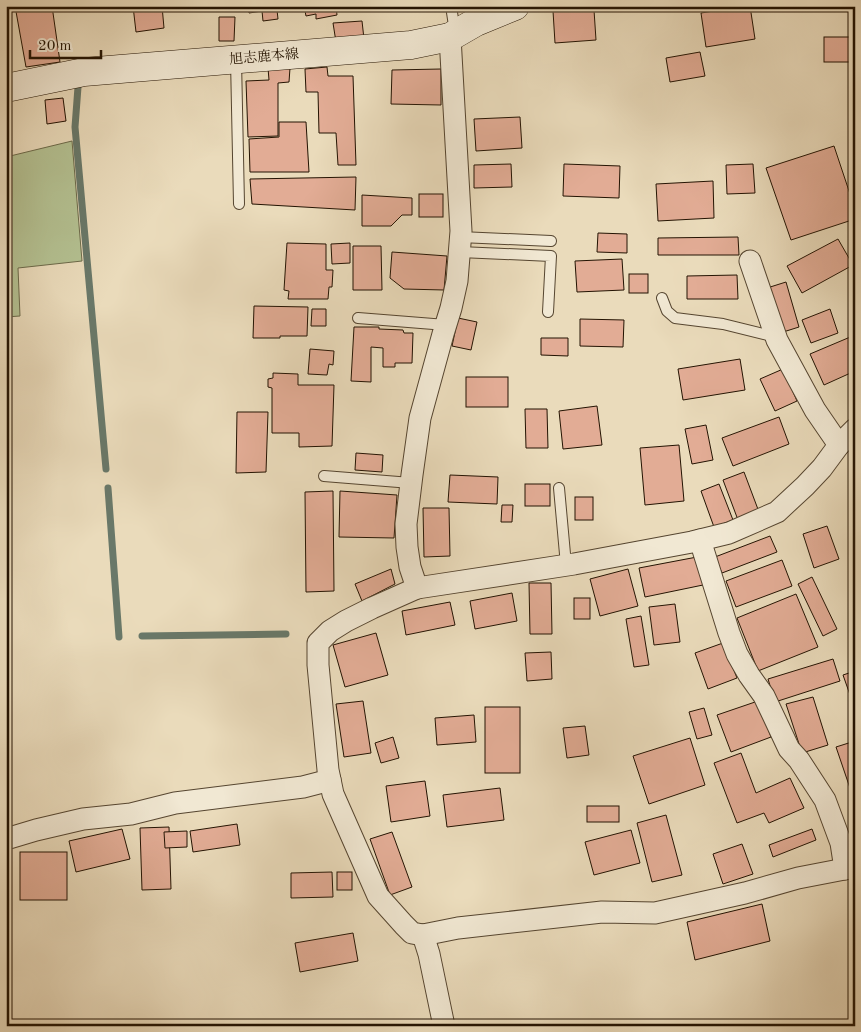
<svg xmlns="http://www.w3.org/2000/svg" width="861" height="1032" font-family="'Old Standard TT','Noto Serif JP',serif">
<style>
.green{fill:#b4c192;stroke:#6c6a4a}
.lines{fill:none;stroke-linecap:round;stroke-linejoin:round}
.stream{stroke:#697869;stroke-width:7}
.building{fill:#e2ac95;stroke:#231302}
.lane-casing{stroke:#554530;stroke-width:12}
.street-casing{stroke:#554530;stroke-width:23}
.secondary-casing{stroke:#231302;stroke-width:29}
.lane{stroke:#f1e8d3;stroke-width:10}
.street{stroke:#f1e8d3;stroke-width:21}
.secondary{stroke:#f1e8d3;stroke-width:28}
.labels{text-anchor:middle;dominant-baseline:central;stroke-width:5;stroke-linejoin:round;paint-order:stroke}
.street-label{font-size:14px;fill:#231302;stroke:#f1e8d3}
</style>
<rect width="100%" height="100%" fill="#eadbbb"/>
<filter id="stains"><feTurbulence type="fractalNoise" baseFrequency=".004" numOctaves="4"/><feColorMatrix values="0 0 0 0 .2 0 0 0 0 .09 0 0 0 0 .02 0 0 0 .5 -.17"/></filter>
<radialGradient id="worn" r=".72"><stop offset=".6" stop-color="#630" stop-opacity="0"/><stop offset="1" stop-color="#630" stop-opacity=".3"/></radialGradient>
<polygon class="green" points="72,141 82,261 18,268 20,316 6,317 6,157"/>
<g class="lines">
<g class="stream">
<polyline points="78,87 75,127 106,469"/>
<polyline points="108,488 119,637"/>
<polyline points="142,636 286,634"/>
</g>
</g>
<g class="building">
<polygon points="15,6 52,6 60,62 26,67"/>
<polygon points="133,6 162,6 164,28 136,32"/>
<polygon points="248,6 299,6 277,10 278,19 263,21 262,11 249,13"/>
<polygon points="304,6 336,6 337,15 316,19 316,14 306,16"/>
<polygon points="745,6 750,6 755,39 706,47 701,13"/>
<polygon points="594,10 596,40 555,43 553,11"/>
<polygon points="219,17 235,17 234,41 219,41"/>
<polygon points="362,21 364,39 336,42 333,23"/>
<rect x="824" y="37" width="31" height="25"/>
<polygon points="700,52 705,76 670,82 666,58"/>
<polygon points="327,67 328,76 353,76 356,165 338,165 336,133 319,133 318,92 306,92 305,69"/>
<polygon points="268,68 290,68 289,82 278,83 278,136 248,137 246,81 269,80"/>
<polygon points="441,69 441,105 391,104 392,70"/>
<polygon points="63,98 66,121 47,124 45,100"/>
<polygon points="520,117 522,148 476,151 474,119"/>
<polygon points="279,122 306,122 309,172 250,172 249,139 279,137"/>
<polygon points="834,146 855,209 855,219 791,240 766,168"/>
<polygon points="511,164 512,187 474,188 474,165"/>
<polygon points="564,164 620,166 619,198 563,196"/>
<polygon points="753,164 755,193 727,194 726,165"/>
<polygon points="356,177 355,210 252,204 250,179"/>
<polygon points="713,181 714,218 658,221 656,184"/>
<rect x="419" y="194" width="24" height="23"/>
<polygon points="362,195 412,198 412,215 402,215 391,226 362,226"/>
<polygon points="598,233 627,234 627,253 597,252"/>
<polygon points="738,237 739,255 658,255 658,238"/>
<polygon points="838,239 853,265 802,293 787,266"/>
<polygon points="287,243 326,244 326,270 333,270 332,287 329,287 328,299 288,299 289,291 284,290"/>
<polygon points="350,243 350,263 332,264 331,244"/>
<polygon points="353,246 381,246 382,290 353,290"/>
<polygon points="392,252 447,256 444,290 404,289 390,278"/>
<polygon points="622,259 624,290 577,292 575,261"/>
<rect x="629" y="274" width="19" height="19"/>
<polygon points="737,275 738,299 687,299 687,276"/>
<polygon points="786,282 799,327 780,333 767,288"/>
<polygon points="254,306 308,307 307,336 280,336 280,338 253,338"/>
<polygon points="312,309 326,309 326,326 311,326"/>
<polygon points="830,309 838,333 811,343 802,320"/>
<polygon points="458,318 477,322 471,350 452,346"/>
<polygon points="580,319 624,320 623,347 580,346"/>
<polygon points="354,327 379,327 379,329 403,330 404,333 413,333 412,363 395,363 395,367 383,367 383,348 371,347 371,382 351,381"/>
<polygon points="855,335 855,371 824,385 810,354"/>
<polygon points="541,338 568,338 568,356 541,355"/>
<polygon points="310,349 334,351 333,365 329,364 327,375 308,374"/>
<polygon points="740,359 745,390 683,400 678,369"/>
<polygon points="783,369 797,401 775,411 760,379"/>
<polygon points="273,373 298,374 298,385 334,385 332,446 299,447 299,433 272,433 272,388 268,387 268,379 273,378"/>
<rect x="466" y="377" width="42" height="30"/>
<polygon points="597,406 602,445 563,449 559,411"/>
<polygon points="525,409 547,409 548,448 526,448"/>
<polygon points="237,412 268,412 266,472 236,473"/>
<polygon points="779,417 789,444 733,466 722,438"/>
<polygon points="706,425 713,460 692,464 685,429"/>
<polygon points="679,445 684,501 645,505 640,448"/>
<polygon points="356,453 383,455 382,472 355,470"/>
<polygon points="744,472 759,512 738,520 723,480"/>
<polygon points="450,475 498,477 497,504 448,502"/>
<rect x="525" y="484" width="25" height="22"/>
<polygon points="719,484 733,520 714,527 701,491"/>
<polygon points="333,491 334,591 306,592 305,492"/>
<polygon points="340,491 397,495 394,538 339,537"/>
<rect x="575" y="497" width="18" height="23"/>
<polygon points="502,505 513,505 512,522 501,522"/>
<polygon points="423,508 449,508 450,556 424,557"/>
<polygon points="827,526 839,559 814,568 803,534"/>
<polygon points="770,536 777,552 722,573 715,557"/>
<polygon points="697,557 703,585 645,597 639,568"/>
<polygon points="782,560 792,586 736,607 726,581"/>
<polygon points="391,569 395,584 362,601 355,584"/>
<polygon points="628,569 638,606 600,616 590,579"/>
<polygon points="812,577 837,629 823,636 798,584"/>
<polygon points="529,583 551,583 552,634 530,634"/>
<polygon points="512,593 517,621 475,629 470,601"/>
<polygon points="796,594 818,647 758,671 737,618"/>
<rect x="574" y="598" width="16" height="21"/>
<polygon points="450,602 455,625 406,635 402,611"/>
<polygon points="675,604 680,642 654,645 649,607"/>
<polygon points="641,616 649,665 634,667 626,619"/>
<polygon points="376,633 388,675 345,687 333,645"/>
<polygon points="723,643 737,678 708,689 695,653"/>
<polygon points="551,652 552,679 527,681 525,653"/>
<polygon points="833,659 840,681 775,702 768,679"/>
<polygon points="855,671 855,709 843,675"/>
<polygon points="813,697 828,745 802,753 786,704"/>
<polygon points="363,701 371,753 344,757 336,704"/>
<polygon points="758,701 771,737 731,752 717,715"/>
<rect x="485" y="707" width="35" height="66"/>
<polygon points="704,708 712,735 697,739 689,712"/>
<polygon points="474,715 476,742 437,745 435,718"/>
<polygon points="585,726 589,755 567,758 563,728"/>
<polygon points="393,737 399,758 381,763 375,743"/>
<polygon points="690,738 705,785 649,804 633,756"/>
<polygon points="855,741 855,793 852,794 836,747"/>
<polygon points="741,753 756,793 790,778 804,808 769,823 764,813 737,823 714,763"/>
<polygon points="425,781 430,816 391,822 386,786"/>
<polygon points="500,788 504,820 447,827 443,795"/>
<rect x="587" y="806" width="32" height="16"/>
<polygon points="666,815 682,875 652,882 637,823"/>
<polygon points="237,824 240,845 193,852 190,831"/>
<polygon points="169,827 171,889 142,890 140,828"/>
<polygon points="122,829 130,859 76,872 69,841"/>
<polygon points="812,829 816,840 773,857 769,845"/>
<polygon points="631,830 640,863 594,875 585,842"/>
<polygon points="187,831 187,847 165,848 164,832"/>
<polygon points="392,832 412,887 390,895 370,839"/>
<polygon points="742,844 753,874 723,884 713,854"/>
<rect x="20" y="852" width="47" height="48"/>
<polygon points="332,872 333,897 291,898 291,873"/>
<rect x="337" y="872" width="15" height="18"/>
<polygon points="762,904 770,941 695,960 687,922"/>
<polygon points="353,933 358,961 300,972 295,943"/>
</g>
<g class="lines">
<defs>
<g id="lane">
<polyline points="451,6 455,32"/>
<polyline points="236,60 239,204"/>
<polyline points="460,237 551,241"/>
<polyline points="460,252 551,256 548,312"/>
<polyline points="662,298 667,311 675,318 723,324 776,337"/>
<polyline points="358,318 446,325"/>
<polyline points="324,476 411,483"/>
<polyline points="559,488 566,565"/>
</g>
<g id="street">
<polyline points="750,261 777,340 815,410 839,445"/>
<polyline points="855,429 839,445 822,468 805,486 777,512 729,533 692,542 574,564 417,588 372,608 346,621 330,631 318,643 318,665 328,770 333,794 378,896 404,925 412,933 423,935 458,928 602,912 655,913 745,893 798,878 855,867"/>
<polyline points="700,540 729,633 737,654 749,675 764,696 789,749 799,760 825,800 841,843 845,869"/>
<polyline points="417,588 410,567 407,547 406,524 412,475 420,418 443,334 451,308 457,281 461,231 450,37"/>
<polyline points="6,839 36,830 83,819 131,814 175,803 303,787 330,780"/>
<polyline points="423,935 429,954 444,1026"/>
</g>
<polyline id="secondary" points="6,88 84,72 411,45 450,37 476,22 515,6"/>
</defs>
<use href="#lane" class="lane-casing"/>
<use href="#street" class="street-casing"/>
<use href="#secondary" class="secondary-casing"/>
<use href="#lane" class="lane"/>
<use href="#street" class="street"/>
<use href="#secondary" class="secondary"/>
</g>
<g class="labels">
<g class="street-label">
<text transform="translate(264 57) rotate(-5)">旭志鹿本線</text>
</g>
</g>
<rect width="861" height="1032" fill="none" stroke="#eadbbb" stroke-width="25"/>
<rect x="8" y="8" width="846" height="1017" fill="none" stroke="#231302" stroke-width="2.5"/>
<rect x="12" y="12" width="836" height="1007" fill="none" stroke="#231302"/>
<path d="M30 50v8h71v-8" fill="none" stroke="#231302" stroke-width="2.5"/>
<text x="38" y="50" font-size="15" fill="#231302" stroke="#f1e8d3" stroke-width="4" paint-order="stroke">20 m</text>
<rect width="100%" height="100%" filter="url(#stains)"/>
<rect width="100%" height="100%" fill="url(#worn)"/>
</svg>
